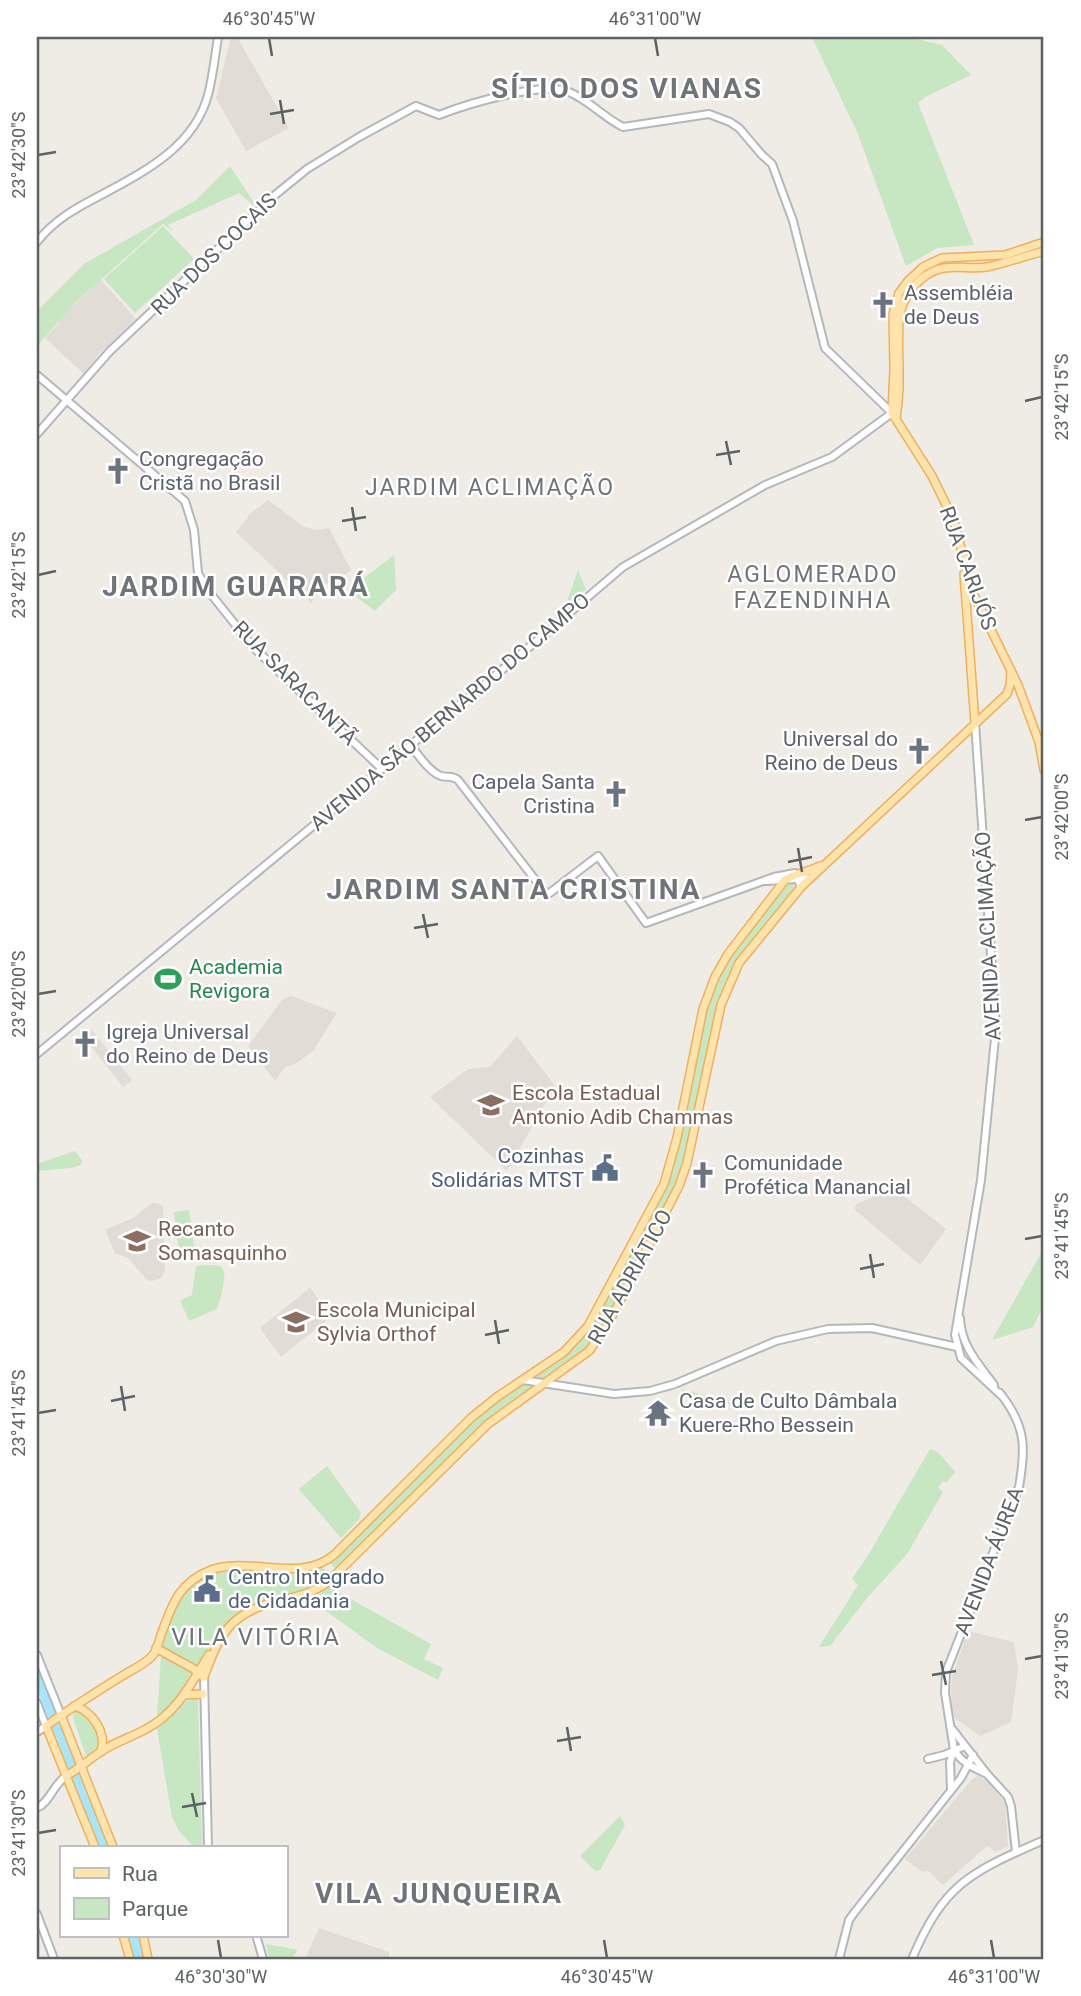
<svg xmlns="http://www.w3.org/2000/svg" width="1081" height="1996" font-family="Roboto,sans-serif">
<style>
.industrial{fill:#e0ddd9}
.education{fill:#e2dcd6}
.green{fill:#c7e6c2}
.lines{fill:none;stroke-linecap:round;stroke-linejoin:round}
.river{stroke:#a6e5fe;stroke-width:10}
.secondary-casing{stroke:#b4b8bc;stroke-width:10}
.primary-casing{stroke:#efb05d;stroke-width:10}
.secondary{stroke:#fff;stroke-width:6}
.primary{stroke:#fee3ab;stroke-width:7}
.ticks{fill:none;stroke:#5d6265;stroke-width:2.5}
.labels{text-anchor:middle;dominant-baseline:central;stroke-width:5;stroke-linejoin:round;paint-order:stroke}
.street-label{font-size:21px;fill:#5d6265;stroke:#fff}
.worship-label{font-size:21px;fill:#5b616d;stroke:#fff;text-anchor:start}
.leisure-label{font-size:21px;fill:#27864d;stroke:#fff;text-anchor:start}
.education-label{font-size:21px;fill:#785e54;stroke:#fff;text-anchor:start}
.service-label{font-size:21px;fill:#4e5e75;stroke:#fff;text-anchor:end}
.neighbourhood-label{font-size:23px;letter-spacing:2px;fill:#6e7477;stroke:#fff}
.quarter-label{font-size:24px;letter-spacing:2px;fill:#6e7477;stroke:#fff}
.district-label{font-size:28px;font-weight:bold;letter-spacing:2px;fill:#6e7477;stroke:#fff}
.neatline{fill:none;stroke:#5d6265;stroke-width:2.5}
.ticks-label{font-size:18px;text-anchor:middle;fill:#5d6265}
</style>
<rect width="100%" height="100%" fill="#efebe5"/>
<polygon class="industrial" points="90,1028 132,1080 123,1087 83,1036"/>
<g class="education">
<polygon points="231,37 237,37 289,128 246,151 216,98"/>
<polygon points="101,280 136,319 98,355 84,374 45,338 59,323 57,321"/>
<polygon points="268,500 303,526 315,530 329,528 351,570 334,582 330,580 311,603 236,532 251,513"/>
<polygon points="291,996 337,1013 313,1051 297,1063 285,1067 275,1081 248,1046 282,1000"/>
<polygon points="517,1036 558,1090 548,1099 507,1171 430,1097 468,1069 490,1067"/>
<polygon points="894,1188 946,1229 920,1265 854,1209 857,1204"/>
<polygon points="152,1203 160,1204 163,1208 165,1269 161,1278 152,1281 147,1280 128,1258 115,1253 105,1230 135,1217"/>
<polygon points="310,1288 332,1316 281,1357 260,1328"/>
<polygon points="968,1631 1014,1642 1018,1670 1011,1722 980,1736 955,1718 951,1703 952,1677"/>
<polygon points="978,1776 987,1781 1005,1803 1008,1846 996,1852 987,1846 943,1885 928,1871 923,1872 905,1859 972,1779"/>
<polygon points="319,1928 389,1952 389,1959 305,1959"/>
</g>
<g class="green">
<polygon points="812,37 908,37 942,45 971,75 925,97 918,103 974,245 937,248 906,266 858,134"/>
<polygon points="230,166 255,204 253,205 239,193 168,225 173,231 163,224 75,303 37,346 37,311 84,264 196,200"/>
<polygon points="163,226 194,259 135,313 104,279"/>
<polygon points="394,555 396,590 375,611 348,590"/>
<polygon points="578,570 586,589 566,604"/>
<polygon points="788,883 793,883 794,890 736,961 725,982 713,1023 681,1173 601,1331 587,1349 562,1369 486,1421 337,1570 330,1563 473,1420 575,1347 596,1320 667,1185 676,1154 706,1010 717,978 730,956"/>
<polygon points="75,1151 82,1160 81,1165 71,1168 37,1171 37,1164"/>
<polygon points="189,1210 194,1247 179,1249 174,1212"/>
<polygon points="1044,1248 1044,1304 1033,1327 992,1340"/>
<path d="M196,1266C202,1266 213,1264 219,1266C231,1270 219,1300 217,1309L189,1321L180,1300L192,1295Z"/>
<polygon points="682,1389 741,1405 743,1407 681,1393"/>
<polygon points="930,1449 938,1452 955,1472 946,1483 943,1481 938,1488 943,1492 907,1554 867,1598 830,1646 819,1647 858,1585 852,1579 870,1552"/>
<polygon points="327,1466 361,1513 359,1519 341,1538 299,1489"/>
<path d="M322,1568L329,1571L330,1577C314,1589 297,1592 279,1596C234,1607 220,1630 198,1667L161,1647C166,1633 169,1618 176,1606C206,1550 274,1578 322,1568Z"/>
<polygon points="329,1587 431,1644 424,1659 443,1668 438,1680 377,1648 314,1602 313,1599"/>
<polygon points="161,1655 195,1673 174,1702 157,1717"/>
<polygon points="198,1699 202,1846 194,1847 179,1831 172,1817 157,1729 186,1701"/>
<polygon points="78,1710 82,1711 101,1733 100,1746 86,1756 73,1718 74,1711"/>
<polygon points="620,1816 625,1825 600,1870 595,1871 580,1856"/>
<polygon points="266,1944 298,1950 291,1959 269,1959"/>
</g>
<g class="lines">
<g class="river">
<polyline points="37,1675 105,1847"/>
<polyline points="133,1935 140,1959"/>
</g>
<defs>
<g id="secondary">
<path d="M37,242C54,220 76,208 101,195C144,172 194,147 208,95C213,76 215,56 218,37"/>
<polyline points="37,375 185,501 194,530 198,573 206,588 254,648 382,769"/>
<path d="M37,434L110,351L275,195L307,169L359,137L416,106L439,115C467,104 542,81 569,92C589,100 604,118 623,127L709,114L730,122L739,128L762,155L772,164L793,221L825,348L892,413L832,457L765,485L623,567L527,649L37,1054"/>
<polyline points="975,723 996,1028 981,1180 955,1335 961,1358 1002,1396"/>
<path d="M410,745C418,754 429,772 441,776C448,778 452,775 458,780L547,895L598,856L646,923L774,877L795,873L801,887"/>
<polyline points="766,881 810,878"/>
<path d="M960,1318C961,1346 978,1363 994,1385"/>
<polyline points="523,1380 614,1394 650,1391 675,1384 776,1341 828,1329 872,1328 957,1347"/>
<polyline points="37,1655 61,1715"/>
<polyline points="204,1677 208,1847"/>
<polyline points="37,1703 46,1726 37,1732"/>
<polyline points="953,1730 987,1774 1008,1797 1011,1806 1016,1852"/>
<polyline points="928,1759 944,1755 965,1746"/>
<path d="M987,1774C974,1768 962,1763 954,1750L945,1693L946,1672L1019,1487C1026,1447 1026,1426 1000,1393"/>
<polyline points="951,1789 950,1762 954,1750"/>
<path d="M37,1808C50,1802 53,1785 66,1776"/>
<polyline points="37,1914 54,1959"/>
<polyline points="256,1935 263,1959"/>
<polyline points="839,1959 849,1920 854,1913 961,1778 973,1755"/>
<path d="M912,1959C944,1883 971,1872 1044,1840"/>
</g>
<g id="primary">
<polyline points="1044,242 1005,255 942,258 923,267 908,281 899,293 893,314 894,369 892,413 932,476 954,521 972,591 1018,685 1039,742 1044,770"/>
<path d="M896,418C902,385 897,355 899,322C900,298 920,272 944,268C958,266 973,269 987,267C1006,263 1025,256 1044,251"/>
<polyline points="964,574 975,723"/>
<path d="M156,1648L194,1669L197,1673L204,1677C220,1632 232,1611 282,1600C299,1596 313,1593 328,1582L488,1424L589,1351L608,1324L679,1186L687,1163L721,1005L739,963L801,887L1007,694L1010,685L1011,671"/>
<polyline points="184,1695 203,1694"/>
<path d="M74,1706C92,1711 107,1732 101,1751"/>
<polyline points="61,1715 113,1847"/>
<path d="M66,1776C79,1769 89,1759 102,1751C115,1742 132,1737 146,1729C177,1713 191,1683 209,1655"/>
<path d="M95,1847L46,1726C71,1708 96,1692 122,1676C131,1670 146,1664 153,1655C157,1650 159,1641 161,1635C172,1605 178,1583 211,1570C251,1556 301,1584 335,1554L471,1418L497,1397L564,1352L588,1326L664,1184L677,1138L703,1009L715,977L728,954L785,880C796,873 808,872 820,866"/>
<polyline points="123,1935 130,1959"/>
<polyline points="143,1935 148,1959"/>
</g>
</defs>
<use href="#secondary" class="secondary-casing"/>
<use href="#primary" class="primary-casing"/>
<use href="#secondary" class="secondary"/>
<use href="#primary" class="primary"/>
</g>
<path class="ticks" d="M269,38L272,56M655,38L658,56M280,100L284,124M270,114L294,110M38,155L56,152M1025,401L1042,397M726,441L731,465M716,455L740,451M352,507L356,531M342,521L366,517M38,575L56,571M1025,820L1042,817M798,848L802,872M788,862L812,857M423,914L428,938M414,928L438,924M38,994L56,991M1025,1239L1042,1236M870,1254L874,1278M860,1269L884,1264M495,1320L499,1344M485,1335L509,1330M121,1386L125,1411M111,1401L135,1396M38,1413L56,1410M1025,1659L1042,1656M941,1661L946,1685M932,1675L956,1671M567,1727L571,1751M557,1741L581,1737M192,1793L197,1817M182,1807L206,1803M38,1833L56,1830M218,1940L221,1958M604,1940L607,1958M991,1940L994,1958"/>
<defs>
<symbol id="church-bare" viewBox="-9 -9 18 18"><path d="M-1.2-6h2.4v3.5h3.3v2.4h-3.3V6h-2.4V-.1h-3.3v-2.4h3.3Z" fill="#6b7280" stroke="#fff" stroke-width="2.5" paint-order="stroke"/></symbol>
<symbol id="stadium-bare" viewBox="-9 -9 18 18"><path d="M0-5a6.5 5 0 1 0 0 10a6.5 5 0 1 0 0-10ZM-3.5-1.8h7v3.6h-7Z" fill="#2e9e5b" stroke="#fff" stroke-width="2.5" paint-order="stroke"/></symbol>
<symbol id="school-bare" viewBox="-9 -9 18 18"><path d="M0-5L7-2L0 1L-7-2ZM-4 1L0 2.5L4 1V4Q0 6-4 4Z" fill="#8d6e63" stroke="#fff" stroke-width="2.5" paint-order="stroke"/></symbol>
<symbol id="civic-bare" viewBox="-9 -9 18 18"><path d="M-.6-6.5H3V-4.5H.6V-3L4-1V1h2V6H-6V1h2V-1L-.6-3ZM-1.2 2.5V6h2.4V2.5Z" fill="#5c6f8a" stroke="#fff" stroke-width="2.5" paint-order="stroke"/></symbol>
<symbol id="temple-bare" viewBox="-9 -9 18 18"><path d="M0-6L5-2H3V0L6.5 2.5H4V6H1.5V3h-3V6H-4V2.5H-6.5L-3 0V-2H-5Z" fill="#6b7280" stroke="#fff" stroke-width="2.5" paint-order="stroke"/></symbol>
</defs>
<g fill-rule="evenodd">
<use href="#church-bare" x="864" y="286" width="38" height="38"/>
<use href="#church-bare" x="99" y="452" width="38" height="38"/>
<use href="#church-bare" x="900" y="732" width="38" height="38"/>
<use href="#church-bare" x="597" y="775" width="38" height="38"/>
<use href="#stadium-bare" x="149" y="960" width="38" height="38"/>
<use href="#church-bare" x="66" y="1025" width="38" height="38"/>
<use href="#school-bare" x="472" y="1086" width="38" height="38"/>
<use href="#civic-bare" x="586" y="1149" width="38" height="38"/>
<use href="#church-bare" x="684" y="1156" width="38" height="38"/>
<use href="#school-bare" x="118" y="1222" width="38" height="38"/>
<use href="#school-bare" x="277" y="1303" width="38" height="38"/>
<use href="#temple-bare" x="639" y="1394" width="38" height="38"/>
<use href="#civic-bare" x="188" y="1570" width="38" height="38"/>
</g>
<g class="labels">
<g class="street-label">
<text transform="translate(214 254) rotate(-44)">RUA DOS COCAIS</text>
<text transform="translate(968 568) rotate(70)">RUA CARIJÓS</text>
<text transform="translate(295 683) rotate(45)">RUA SARACANTÃ</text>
<text transform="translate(450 712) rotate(-40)">AVENIDA SÃO BERNARDO DO CAMPO</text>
<text transform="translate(988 936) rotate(-93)">AVENIDA ACLIMAÇÃO</text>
<text transform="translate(630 1277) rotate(-61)">RUA ADRIÁTICO</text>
<text transform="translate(989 1561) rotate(-69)">AVENIDA ÁUREA</text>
</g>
<g class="worship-label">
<text x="904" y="293">Assembléia<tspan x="904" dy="24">de Deus</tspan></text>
<text x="139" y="459">Congregação<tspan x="139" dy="24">Cristã no Brasil</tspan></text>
<text x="898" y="739" text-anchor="end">Universal do<tspan x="898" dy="24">Reino de Deus</tspan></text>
<text x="595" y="782" text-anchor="end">Capela Santa<tspan x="595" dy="24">Cristina</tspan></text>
<text x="106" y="1032">Igreja Universal<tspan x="106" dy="24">do Reino de Deus</tspan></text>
<text x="724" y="1163">Comunidade<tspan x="724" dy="24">Profética Manancial</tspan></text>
<text x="679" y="1401">Casa de Culto Dâmbala<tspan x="679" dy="24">Kuere-Rho Bessein</tspan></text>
</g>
<g class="leisure-label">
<text x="189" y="967">Academia<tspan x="189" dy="24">Revigora</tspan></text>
</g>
<g class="education-label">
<text x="512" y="1093">Escola Estadual<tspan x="512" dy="24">Antonio Adib Chammas</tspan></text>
<text x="158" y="1229">Recanto<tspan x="158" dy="24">Somasquinho</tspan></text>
<text x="317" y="1310">Escola Municipal<tspan x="317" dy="24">Sylvia Orthof</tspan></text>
</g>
<g class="service-label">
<text x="584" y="1156">Cozinhas<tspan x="584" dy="24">Solidárias MTST</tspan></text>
<text x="228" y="1577" text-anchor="start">Centro Integrado<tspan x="228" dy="24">de Cidadania</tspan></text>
</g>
<g class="neighbourhood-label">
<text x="490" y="487">JARDIM ACLIMAÇÃO</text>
<text x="813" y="574">AGLOMERADO<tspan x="813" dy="26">FAZENDINHA</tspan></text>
</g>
<g class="quarter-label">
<text x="256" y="1637">VILA VITÓRIA</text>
</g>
<g class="district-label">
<text x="627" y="88">SÍTIO DOS VIANAS</text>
<text x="236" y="586">JARDIM GUARARÁ</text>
<text x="514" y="889">JARDIM SANTA CRISTINA</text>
<text x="439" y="1893">VILA JUNQUEIRA</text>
</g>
</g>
<rect width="1081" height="1996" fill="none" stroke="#ffffff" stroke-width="77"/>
<rect x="60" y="1846" width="228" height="91" fill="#ffffff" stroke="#bec0c1" stroke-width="2"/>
<rect x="74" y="1868" width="35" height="10" fill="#fee3ab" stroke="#bec0c1" stroke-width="2"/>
<text x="122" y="1881" font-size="21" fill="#5d6265">Rua</text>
<rect x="74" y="1898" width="35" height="21" fill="#c7e6c2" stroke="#bec0c1" stroke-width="2"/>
<text x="122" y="1916" font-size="21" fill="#5d6265">Parque</text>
<rect x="38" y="38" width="1004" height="1920" class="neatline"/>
<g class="ticks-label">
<text x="269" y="25">46°30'45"W</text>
<text x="655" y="25">46°31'00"W</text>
<text transform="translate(19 155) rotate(-90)" y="6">23°42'30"S</text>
<text transform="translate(1062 397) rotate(-90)" y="6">23°42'15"S</text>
<text transform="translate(19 575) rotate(-90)" y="6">23°42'15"S</text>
<text transform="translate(1062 817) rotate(-90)" y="6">23°42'00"S</text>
<text transform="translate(19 994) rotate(-90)" y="6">23°42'00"S</text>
<text transform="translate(1062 1236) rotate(-90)" y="6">23°41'45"S</text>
<text transform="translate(19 1413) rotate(-90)" y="6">23°41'45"S</text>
<text transform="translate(1062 1656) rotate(-90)" y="6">23°41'30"S</text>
<text transform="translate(19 1833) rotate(-90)" y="6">23°41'30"S</text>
<text x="221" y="1983">46°30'30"W</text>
<text x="607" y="1983">46°30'45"W</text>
<text x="994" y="1983">46°31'00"W</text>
</g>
</svg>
